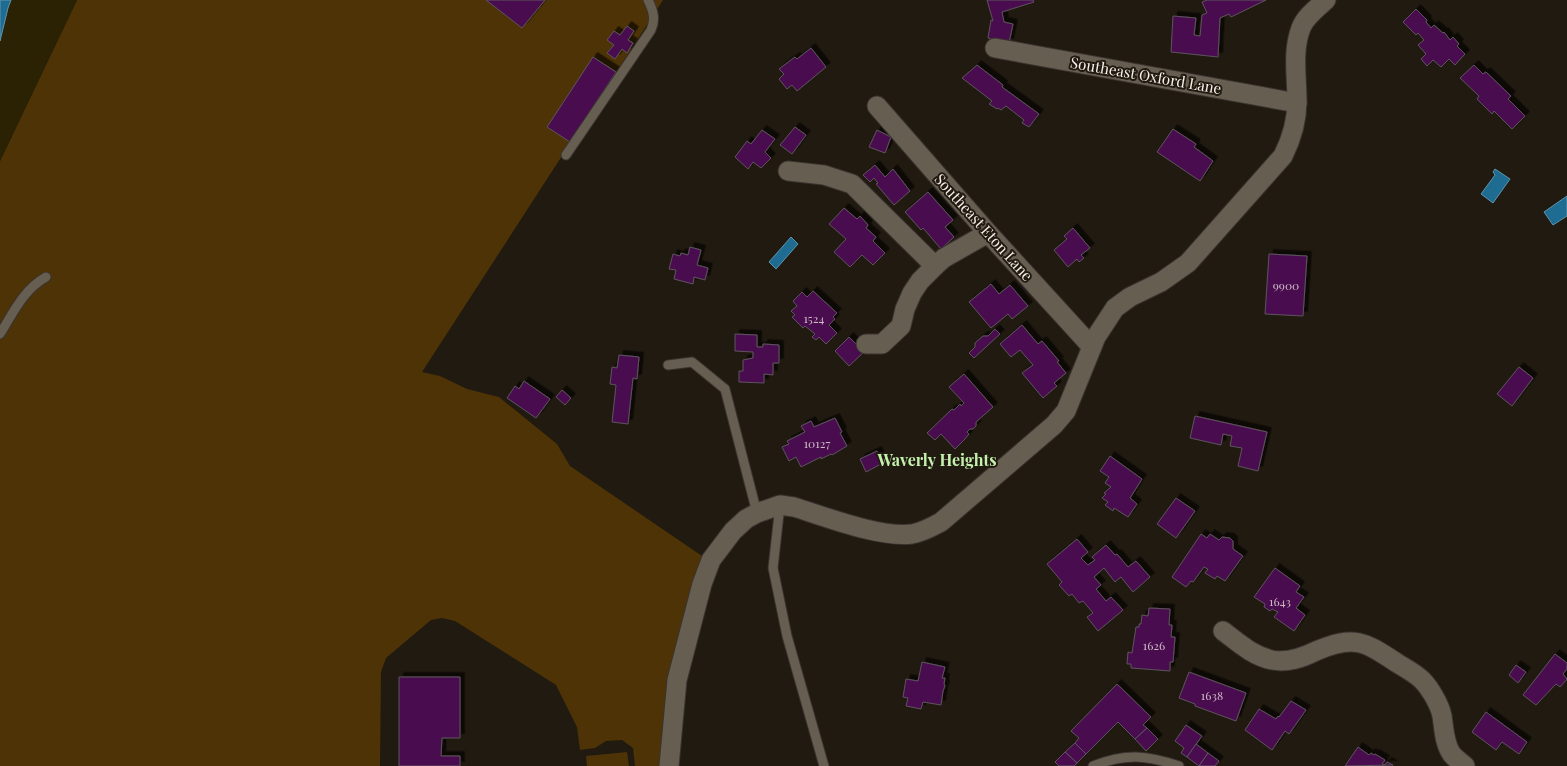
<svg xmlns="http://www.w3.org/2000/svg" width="1567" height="766" font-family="'Playfair Display',serif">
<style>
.green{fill:#4d3305}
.sand{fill:#2a2202}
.water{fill:#1e6c92;stroke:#5f94ad}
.building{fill:#4a114f;stroke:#5d535e;filter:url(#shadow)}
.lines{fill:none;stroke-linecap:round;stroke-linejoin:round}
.lane-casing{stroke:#3a3430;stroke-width:11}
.street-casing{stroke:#3a3430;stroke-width:21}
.lane{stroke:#675e52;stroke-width:9}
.street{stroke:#675e52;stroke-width:19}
.labels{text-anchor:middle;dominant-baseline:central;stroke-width:4;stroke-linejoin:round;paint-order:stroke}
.number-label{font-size:12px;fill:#ccb9c4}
.street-label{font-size:15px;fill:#f7f1eb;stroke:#211a10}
.neighbourhood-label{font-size:16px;font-weight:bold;fill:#c4f1ae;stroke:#211a10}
</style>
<defs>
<filter id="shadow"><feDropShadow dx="4.5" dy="-4.5" stdDeviation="0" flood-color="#0009"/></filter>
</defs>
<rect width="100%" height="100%" fill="#211a10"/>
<g class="green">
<polygon points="77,0 663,0 422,372 440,376 467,389 499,397 557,444 570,466 705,558 666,766 635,766 633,748 622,740 606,741 595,748 580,750 577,727 556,685 455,621 442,618 431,620 386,658 381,672 380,766 0,766 0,161"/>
<polygon points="627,752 629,766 587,766 586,756"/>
</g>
<polygon class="sand" points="11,0 77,0 0,161 0,41 8,8"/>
<g class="water">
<polygon points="0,0 11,0 8,8 0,41"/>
<polygon points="1495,169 1510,179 1493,203 1481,194 1495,175 1493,172"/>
<polygon points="1567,196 1567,216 1553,225 1544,212"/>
<polygon points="791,237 798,244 776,269 769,262"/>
</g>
<g class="building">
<polygon points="486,0 545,0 522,28"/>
<polygon points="987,0 1033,0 1034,2 1002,12 1004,22 1013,24 1009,43 988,38 991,20 993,21"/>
<polygon points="1207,0 1266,0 1231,17 1229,14 1220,18 1218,57 1171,52 1173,16 1196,18 1194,35 1200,36 1202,15 1207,13 1202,2"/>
<polygon points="1416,9 1427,20 1426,22 1431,28 1434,25 1443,33 1444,32 1450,40 1453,37 1459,44 1457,46 1465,54 1455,65 1449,59 1441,67 1433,60 1427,66 1421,59 1426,54 1418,45 1424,40 1418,33 1416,35 1403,22"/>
<polygon points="627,26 634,31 628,40 633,43 627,53 622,49 615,59 607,53 614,45 607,40 614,31 620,35"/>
<polygon points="811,48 826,67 797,91 792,85 787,89 779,79 784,74 779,69 795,57 797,59"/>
<polygon points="593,57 616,72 570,142 547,127"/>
<polygon points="977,65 1003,85 1002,87 1039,114 1029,127 1022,123 1024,120 1006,106 1001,110 998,108 997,109 989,104 992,101 962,78"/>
<polygon points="1474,65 1483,74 1486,72 1511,96 1508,99 1525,116 1512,129 1494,111 1492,114 1477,99 1479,96 1460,78"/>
<polygon points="795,127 806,135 792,154 780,145"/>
<polygon points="1173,129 1196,144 1194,147 1213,161 1200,181 1157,152"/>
<polygon points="762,130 775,139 765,152 771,158 761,168 753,162 748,169 735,157 747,141 751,144"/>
<polygon points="877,130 891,137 885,153 869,147"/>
<polygon points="875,165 885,177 893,169 910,191 894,205 876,184 878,183 874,178 870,182 863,175"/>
<polygon points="928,192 953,220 945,227 954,237 941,249 923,228 921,230 905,212"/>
<polygon points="844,208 857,219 860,216 868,225 866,228 876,237 873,241 885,253 873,265 862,255 850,267 834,252 846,239 829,224"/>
<polygon points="1073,228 1090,248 1081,255 1084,258 1079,262 1077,259 1068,267 1054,250 1067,239 1064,236"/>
<polygon points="690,247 701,250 697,265 708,268 705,280 694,277 693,284 674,279 676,270 669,269 673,254 680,256 681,253 688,255"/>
<polygon points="1269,254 1307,256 1303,316 1265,314"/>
<polygon points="991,284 999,294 1010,285 1028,306 1012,319 1008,314 991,328 969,302"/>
<polygon points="813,291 837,313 833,317 835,319 829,325 837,333 826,344 819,337 816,340 812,337 815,334 805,326 803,328 792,317 795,315 791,311 797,306 793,301 802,292 807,297"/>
<polygon points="1022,325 1038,344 1042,341 1059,361 1057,362 1066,373 1054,383 1057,386 1043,398 1022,373 1033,365 1020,350 1011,357 1000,344"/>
<polygon points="995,329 1000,334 974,358 969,353 975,347 975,343 983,336 988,336"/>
<polygon points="735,334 757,335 757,347 763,347 763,344 779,345 779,363 773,363 773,375 764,374 764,383 739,382 739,371 743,371 743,360 753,358 753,352 735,351"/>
<polygon points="849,337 864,352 849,366 835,351"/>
<polygon points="619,355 639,357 637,379 633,378 628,424 612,422 616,385 610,384 612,367 617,368"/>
<polygon points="1519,367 1533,378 1512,406 1497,394"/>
<polygon points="964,374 993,407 976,422 976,426 973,429 970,429 967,432 969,434 965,439 955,449 941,434 935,440 927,433 952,409 954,410 960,404 961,406 964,403 949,387"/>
<polygon points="524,381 550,399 536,418 507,398 515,386 519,389"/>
<polygon points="562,390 571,398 565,405 556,397"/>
<polygon points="1195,416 1267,432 1258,471 1238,466 1242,448 1230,446 1232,436 1223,434 1221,445 1190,438"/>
<polygon points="835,418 842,432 840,433 847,446 832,455 831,454 821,459 821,457 801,467 796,457 789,461 782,447 789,444 787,441 805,432 801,426 811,421 814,427"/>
<polygon points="877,451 883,463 866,472 860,459"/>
<polygon points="1110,456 1142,479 1130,498 1137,504 1128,517 1114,508 1113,511 1105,505 1108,502 1102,498 1106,494 1104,493 1111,487 1105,483 1109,477 1100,471"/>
<polygon points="1176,498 1195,511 1176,538 1157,524"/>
<polygon points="1201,534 1207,538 1210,534 1219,540 1222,537 1230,538 1233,541 1233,549 1243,556 1225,581 1217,576 1215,579 1205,573 1208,569 1204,567 1193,582 1191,581 1186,587 1172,577"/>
<polygon points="1077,539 1088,552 1081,558 1088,565 1095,560 1092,557 1106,545 1115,555 1117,554 1128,567 1136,561 1150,577 1133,592 1121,577 1115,582 1104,568 1094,577 1101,585 1096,589 1106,601 1111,597 1123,610 1098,631 1087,617 1093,613 1083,601 1079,603 1072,594 1069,596 1059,585 1062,582 1047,564"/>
<polygon points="1275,568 1300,586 1296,592 1304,597 1296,608 1305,615 1294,631 1274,617 1278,612 1272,609 1270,611 1264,607 1265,604 1254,597"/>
<polygon points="1149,608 1170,609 1169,625 1172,625 1171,637 1175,637 1173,662 1170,662 1170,671 1131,668 1131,664 1127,664 1128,652 1132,653 1136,627 1139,627 1139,624 1141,624 1142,615 1148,616"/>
<polygon points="1555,654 1567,663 1567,669 1563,674 1567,679 1560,687 1556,684 1536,705 1523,695"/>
<polygon points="922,662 945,667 942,678 945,678 944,684 945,686 943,691 941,705 923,702 921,709 906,706 908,698 903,697 906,679 918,681"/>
<polygon points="1516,665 1526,672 1518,683 1509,675"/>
<polygon points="1189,672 1246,693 1236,721 1195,706 1195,704 1179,698"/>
<polygon points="399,677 460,677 460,738 442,738 441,756 460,756 460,766 399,766"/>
<polygon points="1117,684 1151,717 1143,725 1147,728 1135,739 1118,722 1086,754 1075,743 1079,738 1071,731"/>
<polygon points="1291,701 1306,710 1289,734 1285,731 1272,750 1245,730 1259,709 1276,719 1278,716 1279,717"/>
<polygon points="1486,712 1527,742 1519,754 1502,742 1496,750 1472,732"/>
<polygon points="1186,725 1202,736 1187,757 1181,753 1184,748 1175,741"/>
<polygon points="1147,728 1158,739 1146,751 1135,739"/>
<polygon points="1075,743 1086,754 1077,763 1065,752"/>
<polygon points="1196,744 1208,753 1199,766 1187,757"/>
<polygon points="1358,747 1369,755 1371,753 1374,755 1375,754 1385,760 1382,764 1385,765 1387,762 1393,765 1345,766"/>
<polygon points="1065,752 1077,763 1074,766 1059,766 1055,762"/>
<polygon points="1208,753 1219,761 1215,766 1199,766"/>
</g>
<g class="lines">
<defs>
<g id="lane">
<path d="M566,155L651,30C656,19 653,10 648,0"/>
<path d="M0,334C13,313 24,289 46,277"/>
<polyline points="668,365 692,362 725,389 757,513"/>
<polyline points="780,505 773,568 787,636 824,766"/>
<path d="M1093,766C1126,753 1146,755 1179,766"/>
</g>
<g id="street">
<polyline points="995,48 1297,103"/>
<polyline points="877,106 988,233 1092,347"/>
<polyline points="788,171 824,175 852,184 935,266 944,258 988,233"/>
<polyline points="866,344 882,344 901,326 905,309 912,293 920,281 935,266"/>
<path d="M1223,631C1239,643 1253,656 1272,660C1288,663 1302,658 1316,651C1354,635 1364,641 1397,663C1405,668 1415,673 1422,680C1430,688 1440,705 1442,716C1444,728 1444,742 1451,753C1454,758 1461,762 1465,766"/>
<path d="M669,766L677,680L702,584L711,560L733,531L746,519L757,513L780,505L794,507C826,517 880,538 912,534C923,532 932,527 941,522L1054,425L1066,411L1096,337L1115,308L1130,297L1161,282L1188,263L1283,156C1292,138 1297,121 1297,101C1297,77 1292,51 1301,28C1305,17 1317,8 1326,0"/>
</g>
</defs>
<use href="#lane" class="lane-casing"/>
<use href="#street" class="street-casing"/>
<use href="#lane" class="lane"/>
<use href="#street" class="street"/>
</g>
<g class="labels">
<g class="number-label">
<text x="1286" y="285">9900</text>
<text x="814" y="318">1524</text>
<text x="817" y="443">10127</text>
<text x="1280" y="601">1643</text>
<text x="1154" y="645">1626</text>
<text x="1212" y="695">1638</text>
</g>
<g class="street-label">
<text transform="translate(1146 75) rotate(10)">Southeast Oxford Lane</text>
<text transform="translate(984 227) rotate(48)">Southeast Eton Lane</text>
</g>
<g class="neighbourhood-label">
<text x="937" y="459">Waverly Heights</text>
</g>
</g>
</svg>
